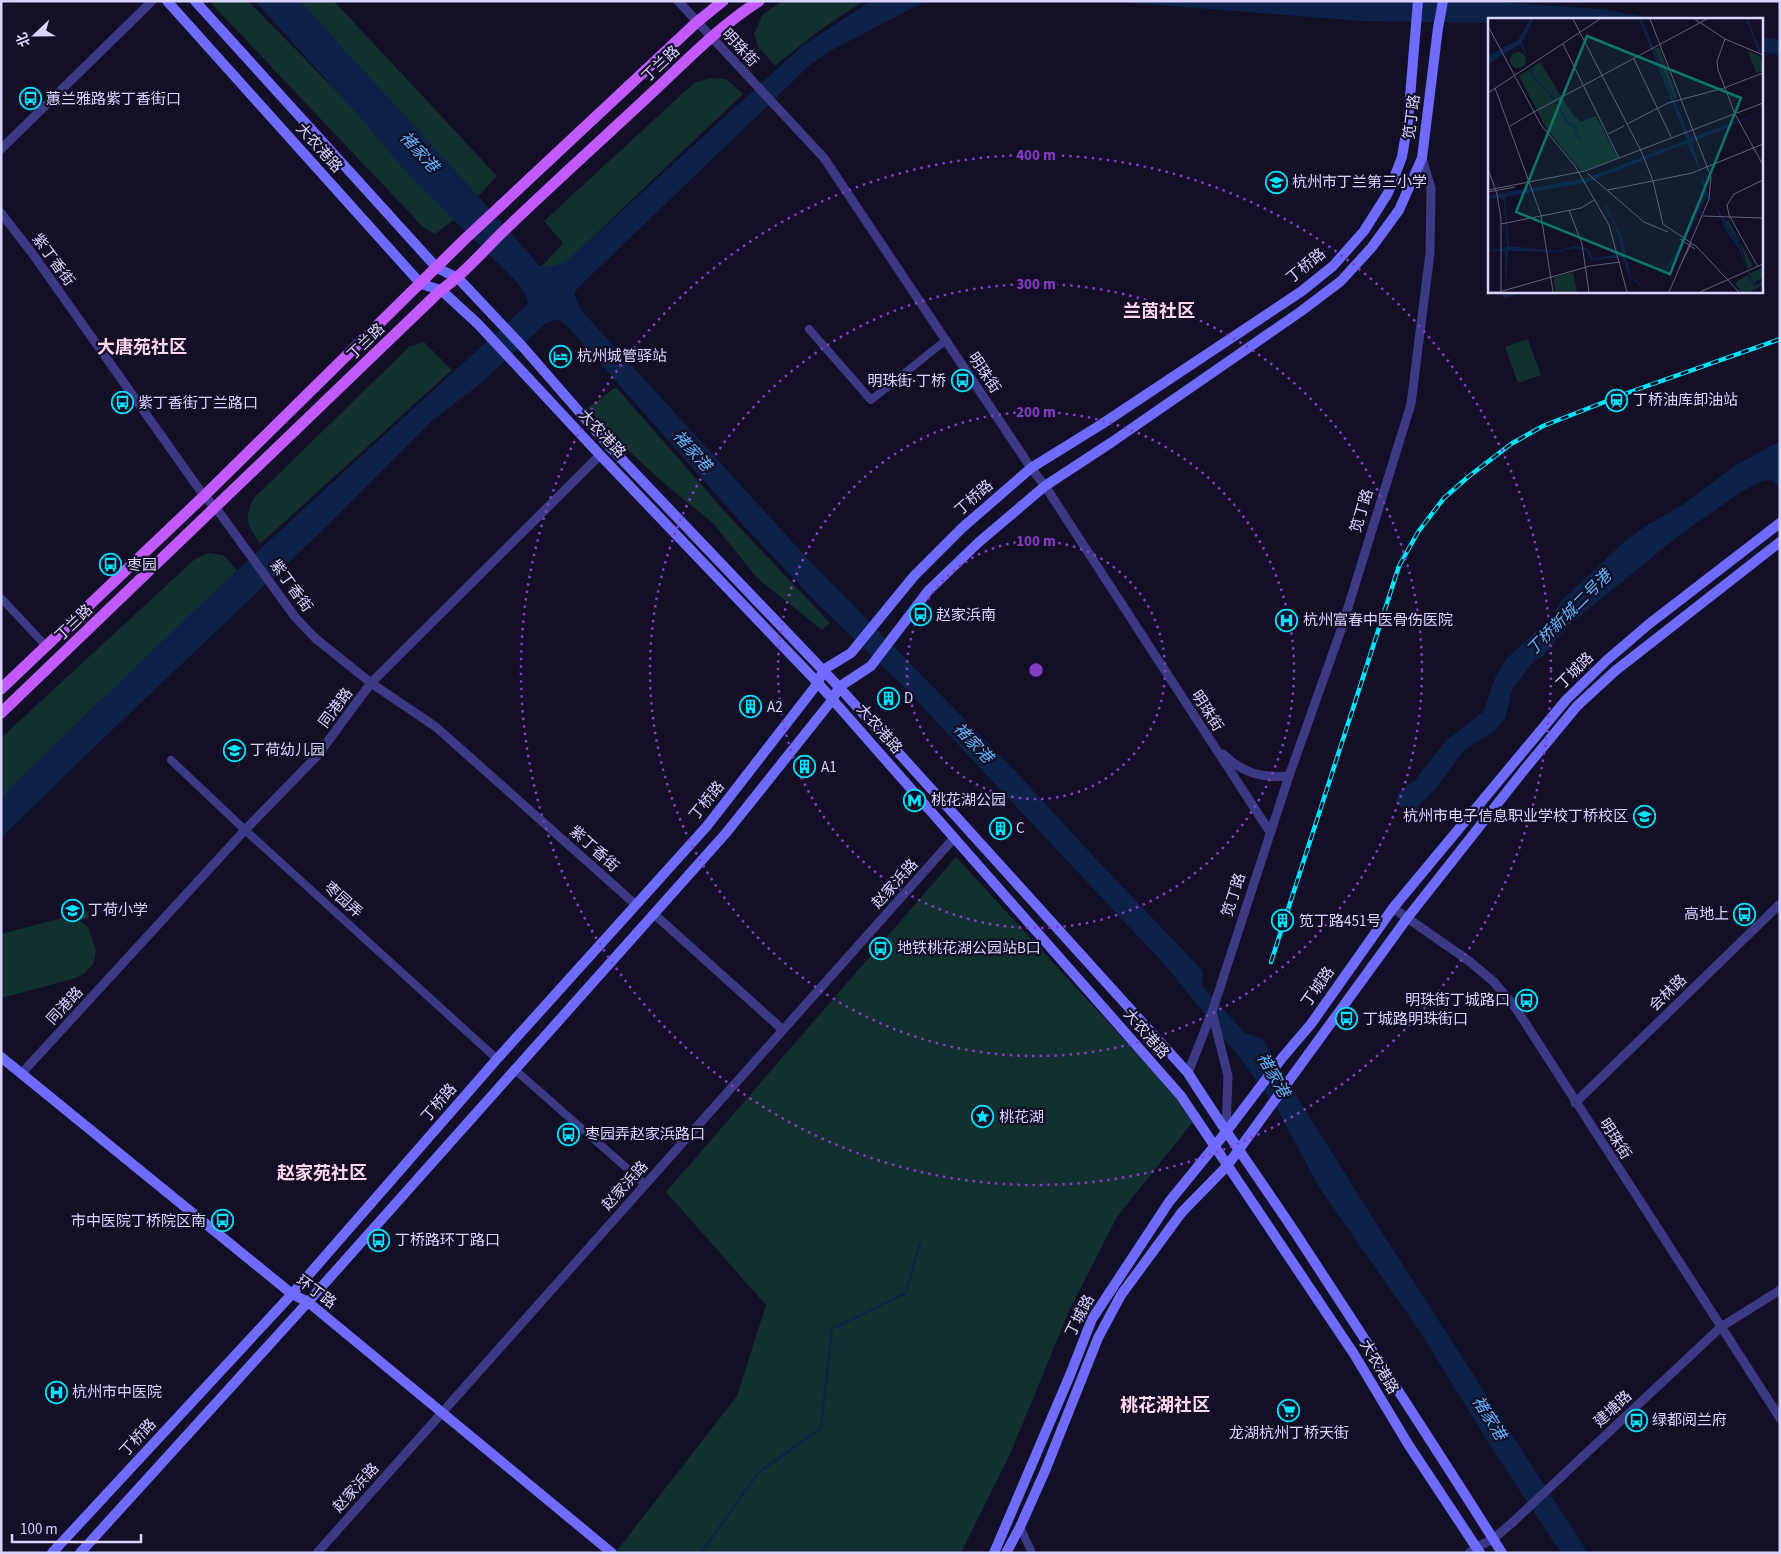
<svg xmlns="http://www.w3.org/2000/svg" width="1781" height="1554" font-family="'Source Sans 3','Noto Sans SC',sans-serif">
<rect width="100%" height="100%" fill="#130f26"/>
<path fill="#12302f" d="M209,1H248L459,216L435,234L424,228Z
M286,1H334L497,176L475,200Z
M783,1H865C833,19 804,42 775,66L758,46L754,34L763,14Z
M710,78L726,79L743,94L557,271L542,266L563,243L544,221L694,83Z
M1528,339L1541,375L1518,383L1505,347Z
M424,342L452,370L260,544C248,526 243,518 254,498L410,346Z
M616,387L725,512L830,623L822,630L757,578L713,523L666,485L619,442L588,408Z
M209,553L223,555L238,571L1,800V738L195,559Z
M956,857L1196,1118L1117,1217L1069,1311L1011,1452L961,1553H615L737,1396L766,1305L666,1192Z
M89,911L88,916L90,918L78,920L88,927L96,950L94,963L84,974L73,979L1,998V934Z"/>
<path fill="#0c2248" d="M255,1H300L470,187L540,266H555L569,259L802,46L871,1H930L922,3L834,49L812,63L580,286L574,293L580,309L808,559L1019,775L1096,859L1203,971L1202,986L1245,1033L1263,1039L1284,1076L1374,1220L1588,1553H1561L1491,1447L1419,1330L1319,1187L1277,1109L1240,1058L1166,966L903,686L816,602L745,527L568,327L558,319L546,323L480,384L434,419L326,527L88,753L1,838V798C171,628 350,466 528,304L526,295L516,281L411,178L361,118Z
M1110,1H1480L1601,9L1656,19H1490V23L1361,21Z
M1762,37L1780,40V55L1762,52Z
M1501,291H1525L1504,299Z
M1780,441V487L1771,480L1762,481L1741,492L1681,534L1570,624L1542,657L1534,661L1512,690L1505,718L1495,730L1463,751L1438,786L1411,814L1396,803L1398,793L1415,780L1446,741L1484,711L1495,678L1507,658L1553,616L1560,602L1625,541L1649,524L1684,504L1736,465Z"/>
<g fill="none" stroke-linecap="round" stroke-linejoin="round">
<path stroke="#0c2248" stroke-width="2.5" d="M701,1553L758,1473L821,1428L832,1329L906,1293L920,1243"/>
<path stroke="#3d3a85" stroke-width="8" d="M809,329L871,400L946,340
M1,598L46,646
M171,760L245,830L497,1059
M514,1069L645,1184
M1020,1527L1032,1553"/>
<path stroke="#3d3a85" stroke-width="9" d="M678,1L824,158L1031,468L1045,486L1270,832
M1,149L152,1
M1,213L32,253L204,496L216,508L295,617L315,638L371,683L436,727L635,904
M1223,754C1243,774 1263,778 1289,776
M1393,908L1469,961L1494,982L1515,1007L1780,1418
M654,914L783,1030
M1212,1012L1228,1076L1226,1132
M1188,1073L1212,1012L1289,776L1341,630L1411,404L1430,253L1431,188L1422,158
M21,1074L245,830L317,756L371,683L600,455
M1575,1103L1780,904
M1562,1476L1721,1327L1780,1290
M317,1553L954,838
M1469,1553L1477,1547L1493,1539L1513,1522"/>
<path stroke="#6f6bff" stroke-width="10" d="M167,1L421,284L441,290L478,324L600,455L818,683L1181,1096L1354,1354L1408,1444L1480,1553
M195,1L437,268L458,278L522,346L610,447L839,687L1188,1073C1224,1130 1263,1184 1300,1240C1368,1344 1436,1448 1502,1553
M1,1057L292,1294L308,1302L612,1553
M52,1553L292,1294L497,1059L707,826L818,683L823,670L851,653L914,576L962,528L1031,468L1102,424L1302,291L1333,266L1364,231L1388,193L1402,157L1408,121L1418,1
M80,1553L308,1302L726,833L833,699L839,687L871,666L928,591L979,542L1045,486L1112,442L1300,312L1341,281L1372,247L1399,210L1422,158L1438,28L1443,1
M994,1553L1070,1375L1092,1319L1169,1202L1226,1132L1282,1058L1311,1024L1393,908L1566,700L1607,660L1649,624L1780,523
M1006,1553L1020,1527L1045,1471L1098,1338L1121,1295L1182,1212L1227,1166L1408,917L1524,770L1577,706L1615,671L1780,542"/>
<path stroke="#c25bff" stroke-width="11" d="M1,689L204,496L465,239L697,22L723,1
M1,713L441,290C466,273 487,246 510,225C558,179 607,135 655,90C688,59 721,25 759,1"/>
<defs>
<path id="rail" d="M1271,962L1399,566L1418,532L1444,498L1468,477L1511,444L1543,426L1630,392L1780,339"/>
</defs>
<use href="#rail" stroke="#00e5ff" stroke-width="4.5"/>
<use href="#rail" stroke="#130f26" stroke-width="2.5" stroke-dasharray="8" stroke-linecap="butt"/>
<path stroke="#3d3a85" stroke-width="9" d="M1513,1522L1562,1476"/>
</g>
<g fill="none" stroke="#843dc5" stroke-width="2.5" stroke-dasharray="2.5 5">
<circle cx="1036" cy="670" r="129"/>
<circle cx="1036" cy="670" r="258"/>
<circle cx="1036" cy="670" r="386"/>
<circle cx="1036" cy="670" r="515"/>
</g>
<defs>
<symbol id="bus-ring" viewBox="-11 -11 22 22"><circle r="9.5" fill="#130f26" stroke="#00e5ff" stroke-width="1.5"/><path d="M-5-6H5V4H4V6H2V4H-2V6H-4V4H-5ZM-3.5-4V0h7V-4ZM-3.5 1.2v1.5H-2V1.2ZM2 1.2v1.5H3.5V1.2Z" fill="#00e5ff"/></symbol>
<symbol id="school-ring" viewBox="-11 -11 22 22"><circle r="9.5" fill="#130f26" stroke="#00e5ff" stroke-width="1.5"/><path d="M0-5L7-2L0 1L-7-2ZM-4 1L0 2.5L4 1V4Q0 6-4 4Z" fill="#00e5ff"/></symbol>
<symbol id="hotel-ring" viewBox="-11 -11 22 22"><circle r="9.5" fill="#130f26" stroke="#00e5ff" stroke-width="1.5"/><path d="M-6-4.5h1.5V1H6V5H4.5V3h-9V5H-6ZM-4 0a1.8 1.8 0 1 1 3.6 0ZM.5 0V-2.5h3Q6-2.5 6 0Z" fill="#00e5ff"/></symbol>
<symbol id="station-ring" viewBox="-11 -11 22 22"><circle r="9.5" fill="#130f26" stroke="#00e5ff" stroke-width="1.5"/><path d="M-3-6H3Q5-6 5-4V2Q5 4 3 4L4.5 6H3L1.5 4h-3L-3 6H-4.5L-3 4Q-5 4-5 2V-4Q-5-6-3-6ZM-3.5-4v3h7v-3ZM-3.5 1v1.5H-2V1ZM2 1v1.5H3.5V1Z" fill="#00e5ff"/></symbol>
<symbol id="hospital-ring" viewBox="-11 -11 22 22"><circle r="9.5" fill="#130f26" stroke="#00e5ff" stroke-width="1.5"/><path d="M-5-5h3v3.5h4V-5h3V5h-3V1.5h-4V5h-3Z" fill="#00e5ff"/></symbol>
<symbol id="building-ring" viewBox="-11 -11 22 22"><circle r="9.5" fill="#130f26" stroke="#00e5ff" stroke-width="1.5"/><path d="M-4-6H4V6H1V3H-1V6H-4ZM-2.5-4.3h1.7v1.8h-1.7ZM.8-4.3h1.7v1.8H.8ZM-2.5-1h1.7V.8h-1.7ZM.8-1h1.7V.8H.8Z" fill="#00e5ff"/></symbol>
<symbol id="metro-ring" viewBox="-11 -11 22 22"><circle r="9.5" fill="#130f26" stroke="#00e5ff" stroke-width="1.5"/><path d="M-5.5 5V-5H-3L0 0L3-5H5.5V5H3V-.5L0 4L-3-.5V5Z" fill="#00e5ff"/></symbol>
<symbol id="sight-ring" viewBox="-11 -11 22 22"><circle r="9.5" fill="#130f26" stroke="#00e5ff" stroke-width="1.5"/><path d="M0-6L1.8-2.2L6-1.7L2.9 1.2L3.7 5.4L0 3.3L-3.7 5.4L-2.9 1.2L-6-1.7L-1.8-2.2Z" fill="#00e5ff"/></symbol>
<symbol id="supermarket-ring" viewBox="-11 -11 22 22"><circle r="9.5" fill="#130f26" stroke="#00e5ff" stroke-width="1.5"/><path d="M-6-5.5h2.5l.6 2H6L4.5 2H-2.5L-4.4-4H-6ZM-1.5 3.2a1.3 1.3 0 1 0 .1 0ZM3 3.2a1.3 1.3 0 1 0 .1 0Z" fill="#00e5ff"/></symbol>
</defs>
<g fill-rule="evenodd">
<use href="#bus-ring" x="18" y="86" width="25" height="25"/>
<use href="#school-ring" x="1264" y="170" width="25" height="25"/>
<use href="#hotel-ring" x="548" y="344" width="25" height="25"/>
<use href="#bus-ring" x="950" y="368" width="25" height="25"/>
<use href="#station-ring" x="1604" y="388" width="25" height="25"/>
<use href="#bus-ring" x="110" y="390" width="25" height="25"/>
<use href="#bus-ring" x="98" y="552" width="25" height="25"/>
<use href="#bus-ring" x="908" y="602" width="25" height="25"/>
<use href="#hospital-ring" x="1274" y="608" width="25" height="25"/>
<use href="#building-ring" x="876" y="686" width="25" height="25"/>
<use href="#building-ring" x="738" y="694" width="25" height="25"/>
<use href="#school-ring" x="222" y="738" width="25" height="25"/>
<use href="#building-ring" x="792" y="754" width="25" height="25"/>
<use href="#metro-ring" x="902" y="788" width="25" height="25"/>
<use href="#school-ring" x="1632" y="804" width="25" height="25"/>
<use href="#building-ring" x="988" y="816" width="25" height="25"/>
<use href="#school-ring" x="60" y="898" width="25" height="25"/>
<use href="#bus-ring" x="1732" y="902" width="25" height="25"/>
<use href="#building-ring" x="1270" y="908" width="25" height="25"/>
<use href="#bus-ring" x="868" y="936" width="25" height="25"/>
<use href="#bus-ring" x="1514" y="988" width="25" height="25"/>
<use href="#bus-ring" x="1334" y="1006" width="25" height="25"/>
<use href="#sight-ring" x="970" y="1104" width="25" height="25"/>
<use href="#bus-ring" x="556" y="1122" width="25" height="25"/>
<use href="#bus-ring" x="210" y="1208" width="25" height="25"/>
<use href="#bus-ring" x="366" y="1228" width="25" height="25"/>
<use href="#hospital-ring" x="44" y="1380" width="25" height="25"/>
<use href="#supermarket-ring" x="1276" y="1398" width="25" height="25"/>
<use href="#bus-ring" x="1624" y="1408" width="25" height="25"/>
</g>
<g text-anchor="middle" dominant-baseline="central" stroke-width="4.5" stroke-linejoin="round" paint-order="stroke">
<g font-size="15" fill="#d9d4ff" stroke="#130f26">
<text transform="translate(740 48) rotate(47)">明珠街</text>
<text transform="translate(661 64) rotate(-43)">丁兰路</text>
<text transform="translate(1412 117) rotate(-83)">笕丁路</text>
<text transform="translate(319 148) rotate(48)">大农港路</text>
<text transform="translate(53 260) rotate(54)">紫丁香街</text>
<text transform="translate(1306 266) rotate(-39)">丁桥路</text>
<text transform="translate(366 342) rotate(-44)">丁兰路</text>
<text transform="translate(984 373) rotate(56)">明珠街</text>
<text transform="translate(602 434) rotate(47)">大农港路</text>
<text transform="translate(974 498) rotate(-41)">丁桥路</text>
<text transform="translate(1362 511) rotate(-73)">笕丁路</text>
<text transform="translate(291 586) rotate(54)">紫丁香街</text>
<text transform="translate(74 623) rotate(-44)">丁兰路</text>
<text transform="translate(1575 671) rotate(-45)">丁城路</text>
<text transform="translate(336 708) rotate(-53)">同港路</text>
<text transform="translate(1207 711) rotate(57)">明珠街</text>
<text transform="translate(879 729) rotate(49)">大农港路</text>
<text transform="translate(707 801) rotate(-51)">丁桥路</text>
<text transform="translate(594 849) rotate(42)">紫丁香街</text>
<text transform="translate(895 884) rotate(-48)">赵家浜路</text>
<text transform="translate(1234 895) rotate(-72)">笕丁路</text>
<text transform="translate(343 900) rotate(42)">枣园弄</text>
<text transform="translate(1318 987) rotate(-55)">丁城路</text>
<text transform="translate(1668 993) rotate(-44)">会林路</text>
<text transform="translate(65 1006) rotate(-47)">同港路</text>
<text transform="translate(1146 1034) rotate(49)">大农港路</text>
<text transform="translate(439 1103) rotate(-49)">丁桥路</text>
<text transform="translate(1615 1139) rotate(57)">明珠街</text>
<text transform="translate(625 1186) rotate(-48)">赵家浜路</text>
<text transform="translate(316 1292) rotate(36)">环丁路</text>
<text transform="translate(1080 1316) rotate(-63)">丁城路</text>
<text transform="translate(1379 1367) rotate(59)">大农港路</text>
<text transform="translate(1613 1409) rotate(-43)">建塘路</text>
<text transform="translate(138 1438) rotate(-47)">丁桥路</text>
<text transform="translate(356 1488) rotate(-48)">赵家浜路</text>
</g>
<g font-size="15" fill="#d9d4ff" stroke="#130f26" text-anchor="start">
<text x="46" y="99">蕙兰雅路紫丁香街口</text>
<text x="1292" y="182">杭州市丁兰第三小学</text>
<text x="577" y="356">杭州城管驿站</text>
<text x="946" y="381" text-anchor="end">明珠街·丁桥</text>
<text x="1633" y="400">丁桥油库卸油站</text>
<text x="138" y="403">紫丁香街丁兰路口</text>
<text x="127" y="565">枣园</text>
<text x="936" y="615">赵家浜南</text>
<text x="1303" y="620">杭州富春中医骨伤医院</text>
<text x="904" y="698">D</text>
<text x="767" y="707">A2</text>
<text x="250" y="750">丁荷幼儿园</text>
<text x="821" y="767">A1</text>
<text x="931" y="800">桃花湖公园</text>
<text x="1628" y="816" text-anchor="end">杭州市电子信息职业学校丁桥校区</text>
<text x="1016" y="828">C</text>
<text x="88" y="910">丁荷小学</text>
<text x="1729" y="914" text-anchor="end">高地上</text>
<text x="1299" y="921">笕丁路451号</text>
<text x="897" y="948">地铁桃花湖公园站B口</text>
<text x="1510" y="1000" text-anchor="end">明珠街丁城路口</text>
<text x="1363" y="1019">丁城路明珠街口</text>
<text x="999" y="1117">桃花湖</text>
<text x="585" y="1134">枣园弄赵家浜路口</text>
<text x="206" y="1221" text-anchor="end">市中医院丁桥院区南</text>
<text x="395" y="1240">丁桥路环丁路口</text>
<text x="72" y="1392">杭州市中医院</text>
<text x="1652" y="1420">绿都阅兰府</text>
<text x="1289" y="1433" text-anchor="middle">龙湖杭州丁桥天街</text>
</g>
<g font-size="16" font-style="italic" fill="#62b6ff" stroke="#130f26">
<text transform="translate(419 152) rotate(48)">褚家港</text>
<text transform="translate(692 451) rotate(48)">褚家港</text>
<text transform="translate(1569 613) rotate(-45)">丁桥新城二号港</text>
<text transform="translate(973 743) rotate(46)">褚家港</text>
<text transform="translate(1273 1075) rotate(60)">褚家港</text>
<text transform="translate(1489 1418) rotate(58)">褚家港</text>
</g>
<g font-size="18" font-weight="bold" fill="#ffd6f0" stroke="#130f26">
<text x="1159" y="311">兰茵社区</text>
<text x="142" y="347">大唐苑社区</text>
<text x="322" y="1173">赵家苑社区</text>
<text x="1165" y="1405">桃花湖社区</text>
</g>
</g>
<g transform="translate(1488 18)">
<rect width="275" height="275" fill="#130f26"/>
<path d="M166,30H172L189,80L187,81ZM260,33L272,38L275,53L268,55ZM22 42a8 8 0 1 1 16 0a8 8 0 1 1-16 0ZM52,44L85,97L93,104L108,98L130,140L94,154L59,111L31,58ZM235,202L241,203L265,248L260,251L253,226ZM275,249V260L266,264L261,256ZM85,254L89,274H67L66,259ZM259,257L266,268L275,264V267L261,274H253L247,265Z" fill="#12302f"/>
<path d="M42,1H46L34,24L41,42L32,26L0,46V38L30,22ZM151,1H154L202,120L275,94L204,124L219,174L252,227L261,256L268,265L266,267L262,263L252,232L238,213L226,185L219,178L188,238L164,274L187,236L215,175L214,158L199,125L100,164L17,179L21,228L68,233L87,228L101,231L105,241L135,235L128,210L116,187H118L134,219L143,260L150,263L157,274L149,264L142,261L134,239L103,242L99,233L88,230L67,234L20,233L18,274L17,234L0,233L19,229L16,183L13,180L0,181V178L99,160L199,122Z" fill="#0c2248"/>
<path fill="none" stroke="#0c2248" stroke-width="2.5" d="M259,1L272,35M42,49L45,58L66,81M68,84L79,104L88,109L89,118L93,121"/>
<path fill="none" stroke="#625e7d" stroke-width="1" d="M85,1L154,135L165,163L175,206L209,229L251,274M162,1L223,159L221,181L181,274M207,1L237,21L275,37M0,8L53,107L87,148L121,207L139,274M237,21L229,43L230,52L247,96L275,147M75,26L131,140M146,41L183,119M7,70L53,197L65,274M0,75L112,1M46,94L219,1M139,106L180,85L236,70L275,55M22,108L46,94M120,116L136,108M0,151L9,176L13,201V274M99,155L156,204L180,214M0,172L97,153L275,85M120,172L204,155L275,126M0,174L27,169M81,192L94,226L101,274M215,198L275,200M13,206L93,190L106,182M192,221L207,231M194,244L203,226M270,249L241,197L239,187L246,176L275,162M0,274H11L102,248L132,244M212,274L275,246"/>
<path fill="#0f766e" fill-opacity="0.15" stroke="#0f766e" stroke-width="2.5" d="M99,18L253,80L182,256L28,194Z"/>
<rect width="275" height="275" fill="none" stroke="#d9d4ff" stroke-width="2.5"/>
</g>
<circle cx="1036" cy="670" r="8" fill="#843dc5" stroke="#130f26" stroke-width="2.5"/>
<g font-size="15" text-anchor="middle" font-weight="bold" fill="#843dc5" stroke="#130f26" stroke-width="4.5" stroke-linejoin="round" paint-order="stroke">
<text x="1036" y="160">400 m</text>
<text x="1036" y="289">300 m</text>
<text x="1036" y="417">200 m</text>
<text x="1036" y="546">100 m</text>
</g>
<rect width="1781" height="1554" fill="none" stroke="#d9d4ff" stroke-width="5"/>
<g transform="translate(35 35) rotate(248)" stroke="#130f26" stroke-width="4" paint-order="stroke">
<path d="M0-4L9 19L0 12L-9 19Z" fill="#d9d4ff"/>
<text y="-8" font-size="14" font-weight="bold" text-anchor="middle" fill="#d9d4ff">北</text>
</g>
<path d="M12 1534v8h129v-8" fill="none" stroke="#d9d4ff" stroke-width="2.5"/>
<text x="20" y="1534" font-size="15" fill="#d9d4ff" stroke="#130f26" stroke-width="4" paint-order="stroke">100 m</text>
</svg>
